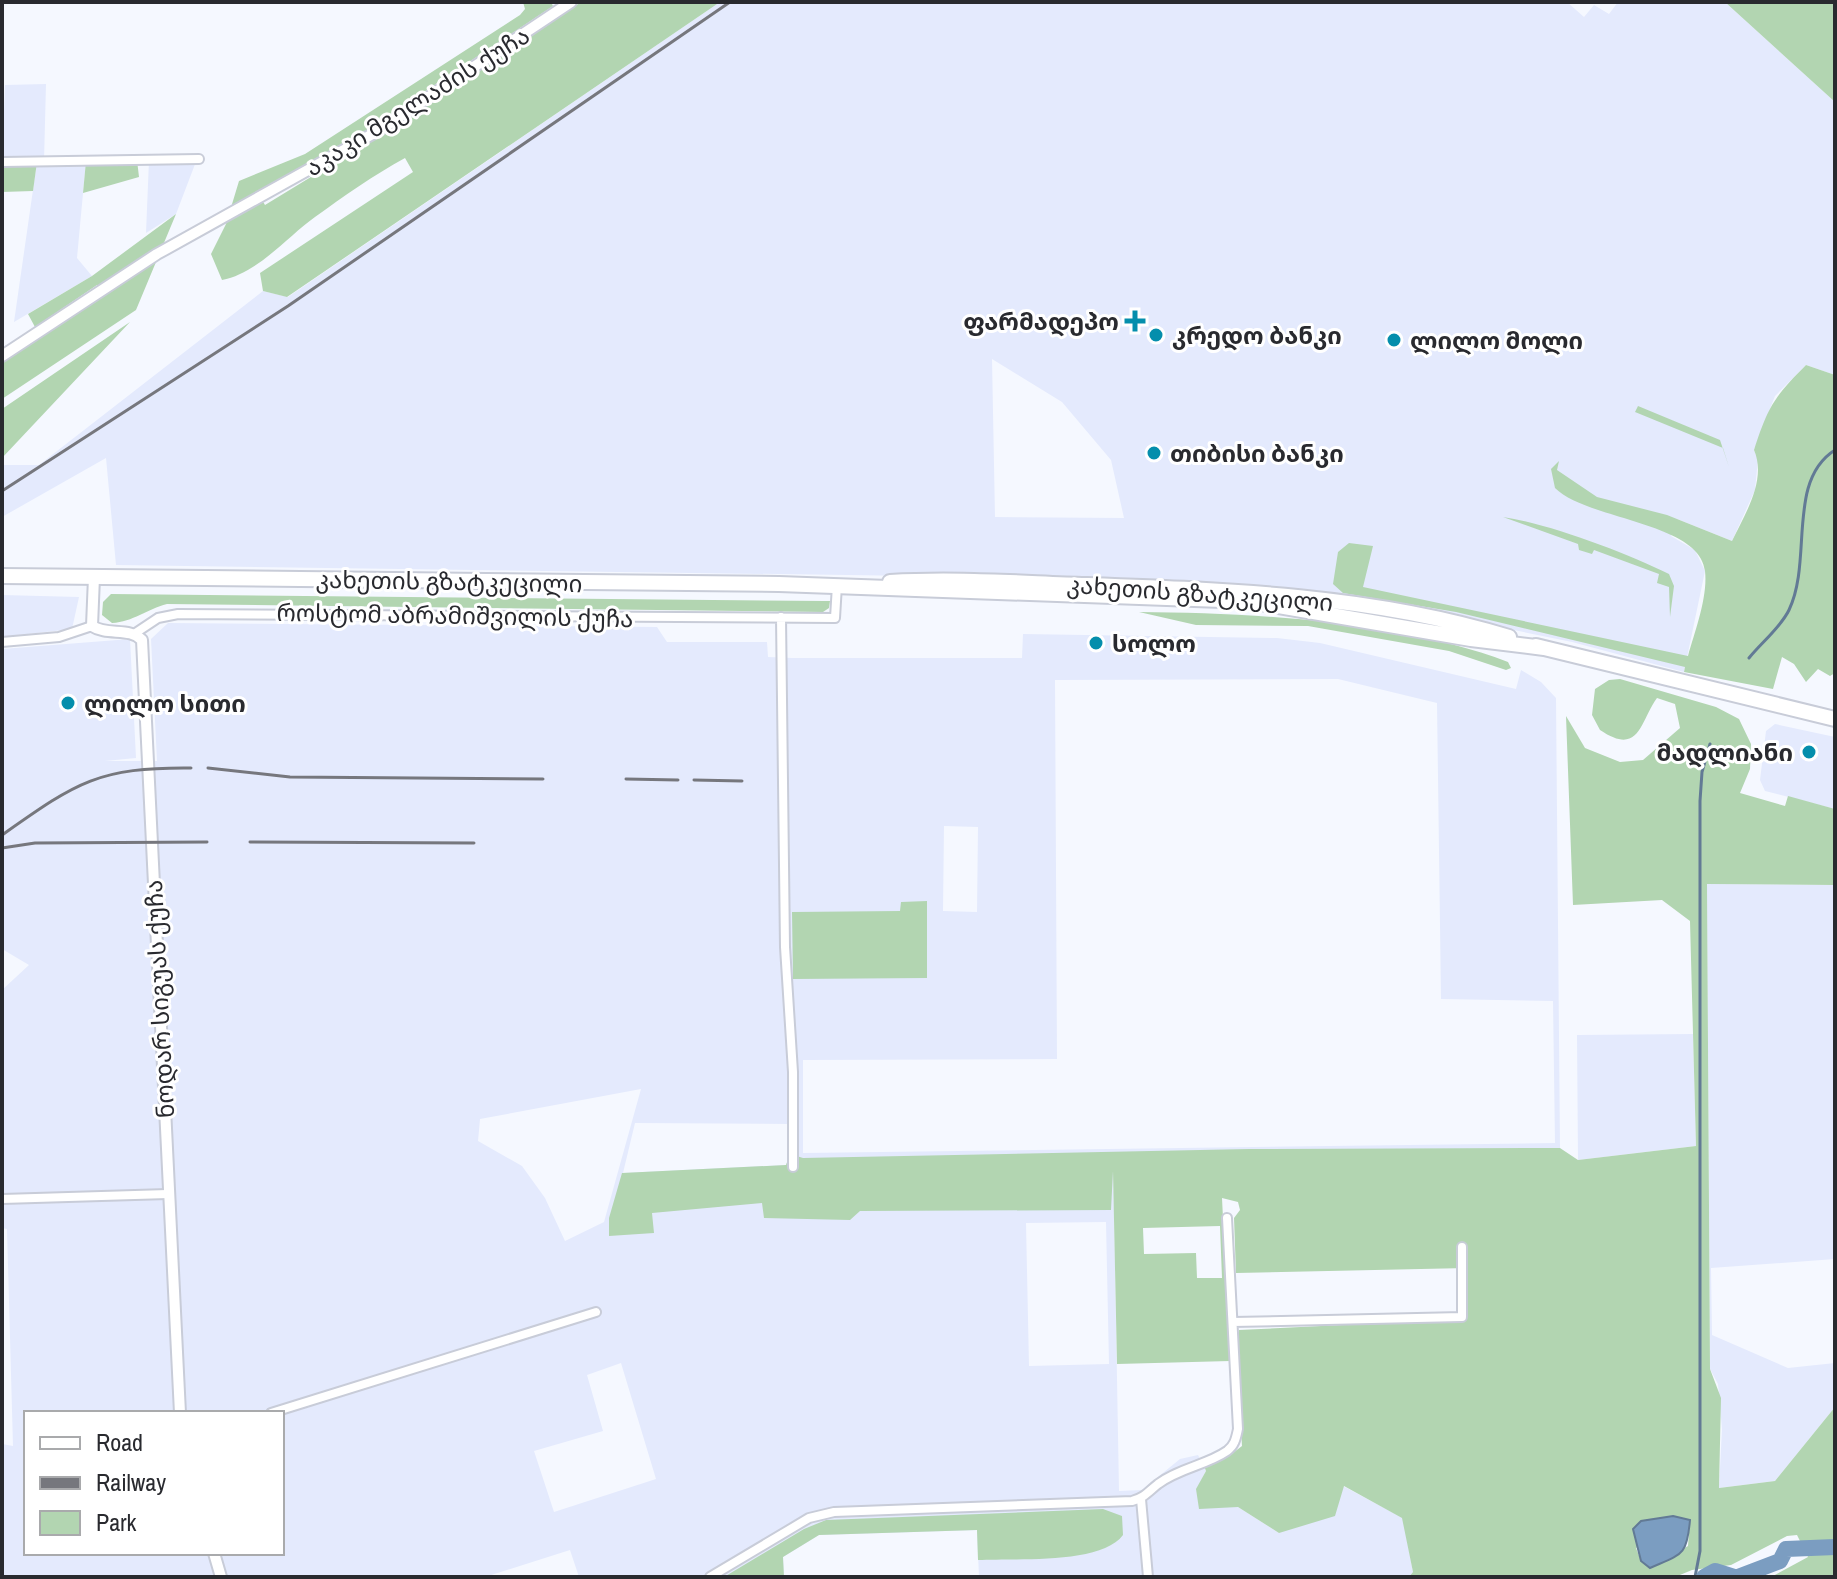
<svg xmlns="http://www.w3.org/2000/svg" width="1837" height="1579" font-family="'Archivo Narrow','Noto Sans Georgian',sans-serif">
<rect width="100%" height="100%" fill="#f5f8ff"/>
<path fill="#e4eafd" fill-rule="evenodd" d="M720,2H1567L1584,17L1594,5L1609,14L1618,2H1725L1835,102V375L1806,365L1775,396L1754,450L1758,459L1755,490L1732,541L1677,519L1671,536L1695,550L1705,571L1684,672L1572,642L1416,610L1284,589L1136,579L116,565L106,458L2,517V465H39L263,291L288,297ZM992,359L1062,402L1111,460L1124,518L995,517Z
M46,84L44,161H86L77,258L92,276L14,322L37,162H2L5,85Z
M197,159L176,214L146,233L149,160Z
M2,595L79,597L72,629L2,637Z
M168,623L657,627L667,642H767L768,657L792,658H1022L1023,634L1277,638L1320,643L1516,689L1521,670L1541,682L1556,698L1560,1148L1113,1153L1119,1491L1142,1490L1180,1459L1198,1455L1206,1471L1197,1489L1238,1507L1279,1533L1343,1486L1403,1518L1413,1572L1409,1577H979L977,1530L819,1535L783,1557L784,1577H579L570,1550L485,1577H2V1444L13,1446L7,1229L2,1228V990L29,965L2,949V649L130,639L136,758L105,761H157L151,639ZM1338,679L1437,703L1441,999L1553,1001L1555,1143L803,1153V1060L1057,1059L1055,680ZM944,826L978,827L977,912L943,911ZM641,1089L604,1222L565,1241L545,1198L522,1166L478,1141L480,1119ZM635,1123L789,1124L790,1154L786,1165L623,1173ZM1106,1222L1109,1364L1029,1366L1026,1223ZM621,1363L656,1479L554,1512L534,1451L603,1431L587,1375ZM26,1413H282V1553H26Z
M1775,724L1835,737V809L1765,791L1760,780L1766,731Z
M1707,884L1835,885V1259L1711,1268L1712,1335L1788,1368L1835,1363V1407L1775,1481L1719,1488L1722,1429L1718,1384L1710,1369Z
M1693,1034L1696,1146L1578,1160L1577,1035Z"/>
<path fill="#b2d5b1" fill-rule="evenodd" d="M523,2H551L553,6L361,134L257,192L265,205L424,108L581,2H720L287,297L263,291L260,273L413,172L405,158C374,175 344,196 315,217C287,237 258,273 222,280L211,254L226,224L239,181L305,154L520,15L525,9Z
M1725,2H1835V102Z
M137,160L139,177L83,193L86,161Z
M2,162H37L33,191L2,192Z
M176,214L136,310L2,399V362L101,295L102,290L97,285L35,327L28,314L92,276Z
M130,322L2,458V409Z
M1806,365L1835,375V673L1830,676L1818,669L1806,682L1794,664L1782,657L1773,689L1684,672L1685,667L1456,612L1343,593L1333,584L1338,552L1349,543L1373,546L1363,587L1688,656C1695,631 1708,597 1705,571C1700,522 1587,520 1555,488L1551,469L1559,461L1557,470L1597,497L1667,515L1732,541C1745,514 1767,480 1754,450C1768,407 1773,398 1806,365Z
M1638,406L1720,440L1729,467L1723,448L1635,412Z
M1503,517C1550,524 1626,553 1669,574L1674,586L1670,617L1669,587L1657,583L1659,574L1594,550L1592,554L1579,550L1578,544Z
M111,594L824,601H830L829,608L823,612L167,604C147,609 133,622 112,623L102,615L103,602Z
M1139,612C1255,613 1400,621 1508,662L1511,668L1506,670L1449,651L1308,626L1196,625Z
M1620,679L1716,707L1739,719L1751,744L1750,769L1740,793L1785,806L1788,796L1835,809V885L1707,884L1710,1369L1721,1398L1719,1488L1775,1481L1835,1407V1577H1771L1808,1557L1797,1535L1787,1536L1731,1565L1692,1570L1675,1577H1409L1413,1572L1402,1518L1344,1486L1335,1516L1279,1533L1238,1507L1199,1509L1196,1489L1206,1471L1204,1466L1229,1456L1242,1446L1236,1346L1239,1330L1464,1319L1467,1268L1236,1273L1234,1218L1240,1210L1238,1202L1222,1198L1230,1361L1117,1364L1113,1171L1111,1210L860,1211L850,1220L764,1218L762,1203L652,1213L654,1233L609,1236V1218L622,1173L786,1165L790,1154L803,1158L1249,1149L1560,1148L1578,1160L1696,1146L1690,921L1662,900L1573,905L1566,716L1585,748L1620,762L1643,760L1680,728L1675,704L1657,698C1640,721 1640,757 1600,730L1592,715L1595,689L1609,680ZM1220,1226L1222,1278H1197L1196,1253L1144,1254L1143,1228ZM1690,1520L1688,1546L1650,1568L1641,1561L1636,1548Z
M927,901V978L793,979L792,912L900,911L901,902Z
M1103,1509L1122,1516L1123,1535C1101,1565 1014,1558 978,1560L977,1530L819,1535L783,1557L784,1577H724L804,1529L826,1520Z"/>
<path fill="#7b9dc1" stroke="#627a95" stroke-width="2" d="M1673,1516L1690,1520C1687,1556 1682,1554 1650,1568L1641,1561L1633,1529L1641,1521Z"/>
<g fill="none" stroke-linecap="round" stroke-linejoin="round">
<path stroke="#627a95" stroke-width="3" d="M1749,658C1761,643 1781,627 1789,610C1813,560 1786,481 1835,450
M1695,1577L1700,1551V801L1702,772L1710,744"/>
<path stroke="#7b9dc1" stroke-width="16" d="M1704,1577L1715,1571L1734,1577
M1738,1577L1780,1561L1786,1549L1835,1547"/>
<defs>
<path id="minor" d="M2,162L199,159
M781,617L785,947L793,1072V1167
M134,634L158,618L178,614L835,618L837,585
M2,642L59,637L92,626
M2,1199L168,1194
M1233,1322L1462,1317V1247
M271,1413L596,1312
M1141,1499L1148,1577
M710,1577L809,1518L834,1512L1132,1501C1144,1498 1148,1492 1158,1484C1179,1468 1207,1465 1227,1451C1235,1445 1236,1438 1238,1429L1227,1218"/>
<path id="tertiary" d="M2,356L157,254L378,131L571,2
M94,577L92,626C107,636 130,627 142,640L180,1413
M214,1553L221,1577"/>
<path id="trunk" d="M2,576L779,584L1249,601L1471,639L1544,648
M890,582C955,578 1021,583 1086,585C1228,590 1372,595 1509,637
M1536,646L1835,719"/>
</defs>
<use href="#minor" stroke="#c8ccd8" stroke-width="12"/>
<use href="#tertiary" stroke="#c8ccd8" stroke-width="14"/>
<use href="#trunk" stroke="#c8ccd8" stroke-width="18"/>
<use href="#minor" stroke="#fff" stroke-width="8"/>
<use href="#tertiary" stroke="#fff" stroke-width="10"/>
<use href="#trunk" stroke="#fff" stroke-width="14"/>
<path stroke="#76777d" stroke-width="3" d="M2,491L288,306L730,2
M208,768L290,777L543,779
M626,779L678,780
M694,780L742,781
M2,835C76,783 97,767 191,768
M250,842L474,843
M2,848L35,843L207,842"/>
</g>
<g fill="#048eac" stroke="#fff" stroke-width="3">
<path d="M1131 309h8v8h8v8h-8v8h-8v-8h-8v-8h8z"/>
<circle cx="1156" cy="335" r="8"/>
<circle cx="1394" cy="340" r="8"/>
<circle cx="1154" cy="453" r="8"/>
<circle cx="1096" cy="643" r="8"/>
<circle cx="68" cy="703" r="8"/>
<circle cx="1809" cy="752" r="8"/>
</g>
<g text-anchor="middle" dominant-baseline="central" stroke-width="6" stroke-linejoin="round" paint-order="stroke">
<g font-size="24" fill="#292a2f" stroke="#fff">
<text transform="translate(417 101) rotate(-32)">აკაკი მგელაძის ქუჩა</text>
<text transform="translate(449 581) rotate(1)">კახეთის გზატკეცილი</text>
<text transform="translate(1200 593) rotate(4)">კახეთის გზატკეცილი</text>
<text transform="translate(455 615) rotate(1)">როსტომ აბრამიშვილის ქუჩა</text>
<text transform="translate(159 999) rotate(-93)">ნოდარ სიგუას ქუჩა</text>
</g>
<g font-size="24" font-weight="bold" fill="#292a2f" stroke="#fff" text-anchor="start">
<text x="1119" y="321" text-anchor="end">ფარმადეპო</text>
<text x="1172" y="335">კრედო ბანკი</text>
<text x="1410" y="340">ლილო მოლი</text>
<text x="1170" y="453">თიბისი ბანკი</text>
<text x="1112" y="643">სოლო</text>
<text x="84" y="703">ლილო სითი</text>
<text x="1793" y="752" text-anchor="end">მადლიანი</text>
</g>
</g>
<rect width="1837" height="1579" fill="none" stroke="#292a2f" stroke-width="8"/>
<rect x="24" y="1411" width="260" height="144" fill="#ffffff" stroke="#a9aaac" stroke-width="2"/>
<rect x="40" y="1437" width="40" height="12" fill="#ffffff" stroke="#a9aaac" stroke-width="2"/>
<text x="96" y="1451" font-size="24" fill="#292a2f">Road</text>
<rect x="40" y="1477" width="40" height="12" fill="#76777d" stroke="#a9aaac" stroke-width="2"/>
<text x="96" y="1491" font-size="24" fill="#292a2f">Railway</text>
<rect x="40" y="1511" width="40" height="24" fill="#b2d5b1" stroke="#a9aaac" stroke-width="2"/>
<text x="96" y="1531" font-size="24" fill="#292a2f">Park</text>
</svg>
